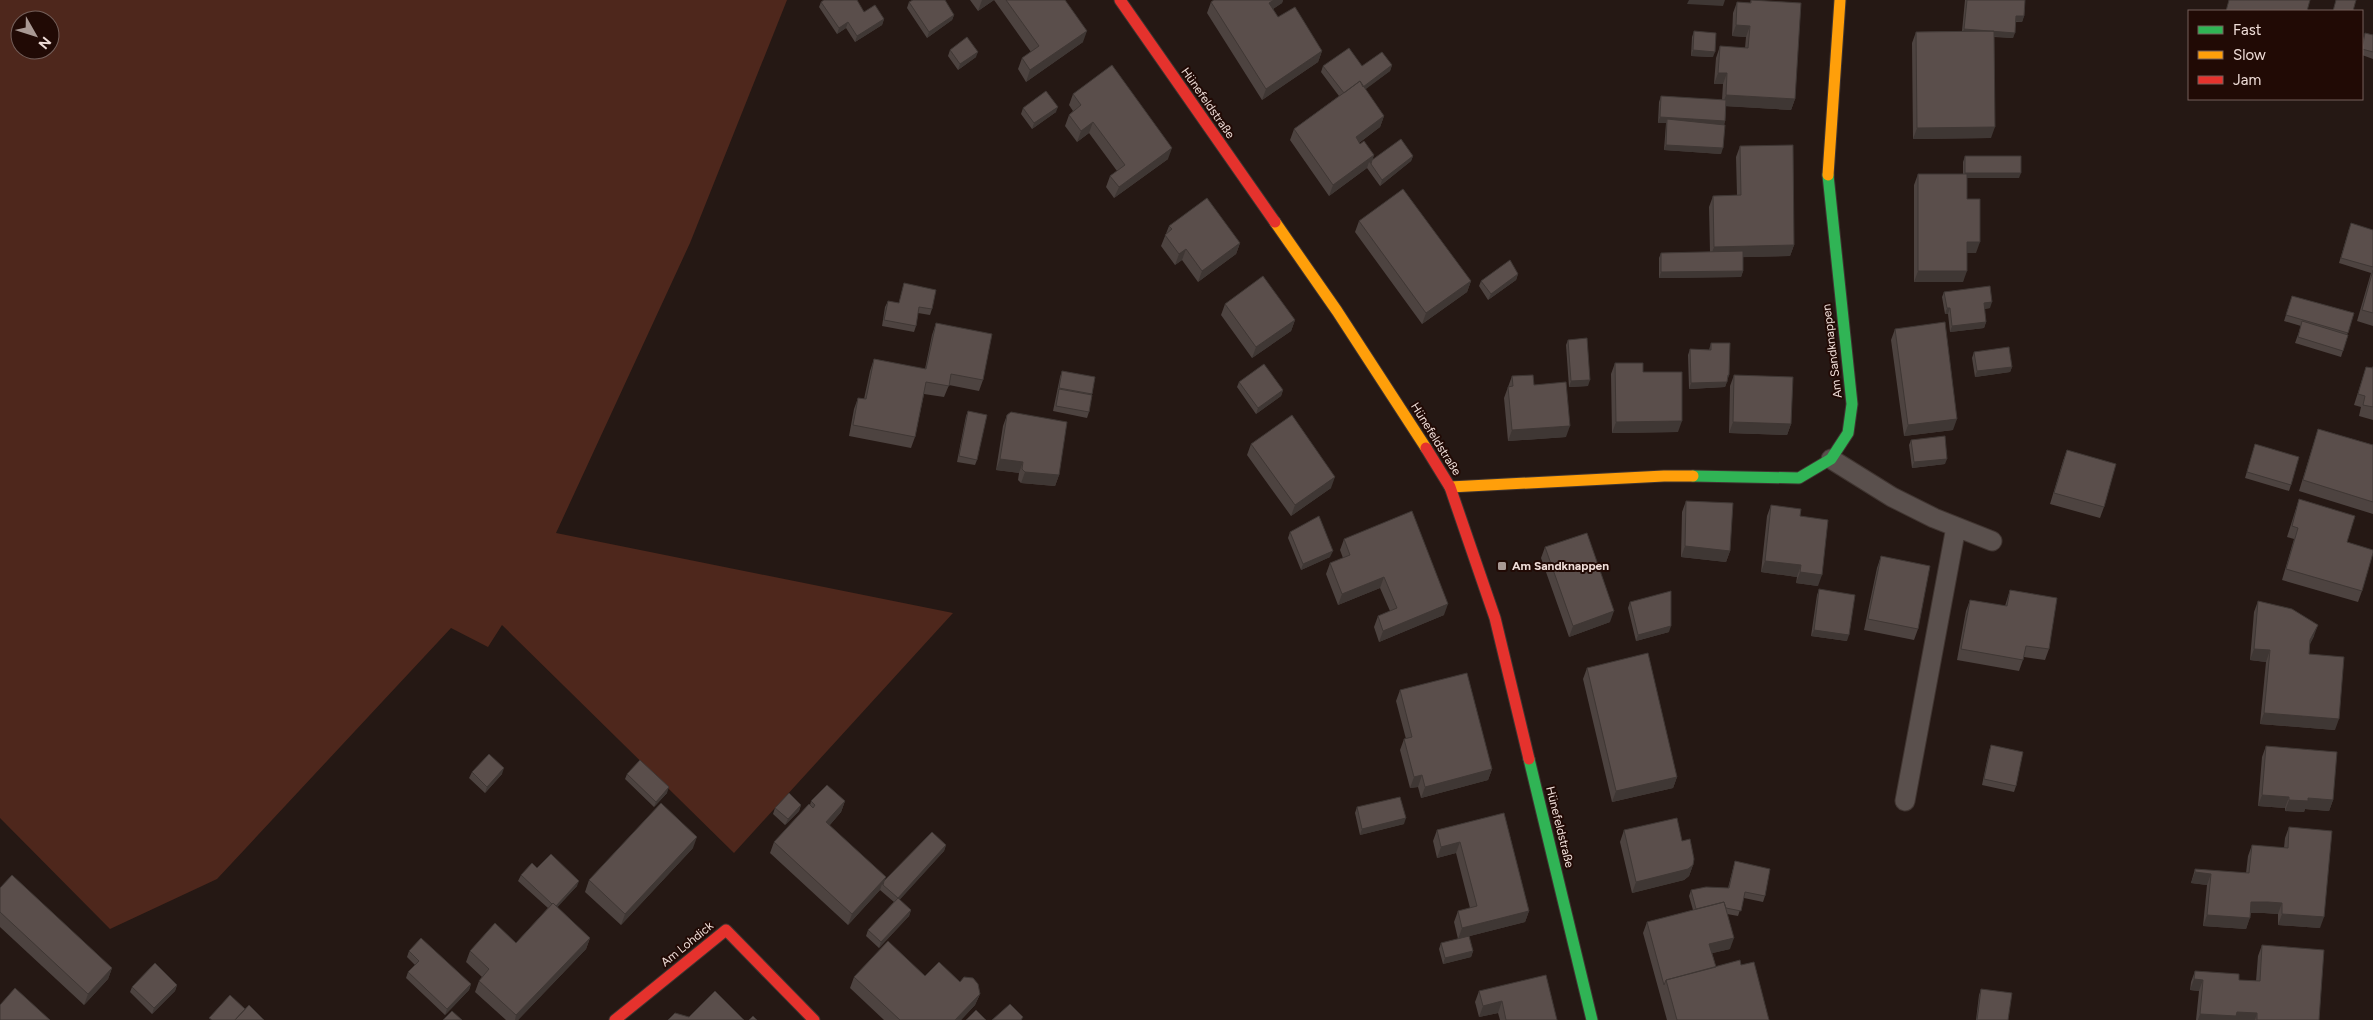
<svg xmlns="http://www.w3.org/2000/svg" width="2373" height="1020" font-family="Figtree,sans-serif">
<rect width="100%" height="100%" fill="#251814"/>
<path fill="#4e271c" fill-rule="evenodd" d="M0,0H787L690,243L556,533L953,613L734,853L502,625L488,647L451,628L217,879L110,929L0,818ZM20,20H50V50H20Z"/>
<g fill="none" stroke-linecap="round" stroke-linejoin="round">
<defs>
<path id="lane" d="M1831,459L1892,497L1934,518L1992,541
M1905,801L1956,527"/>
<path id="fast" d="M1693,476L1799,478L1831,459L1848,433L1852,404L1828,175
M1529,759L1592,1020"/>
<path id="slow" d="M1828,175L1840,0
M1275,222L1337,311L1426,448
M1450,487L1664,476H1693"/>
<path id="jam" d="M1120,0L1275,222
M1426,448L1450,487L1495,618L1529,759
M615,1020L726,930L814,1020"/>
</defs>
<use href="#lane" stroke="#403531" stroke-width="21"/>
<use href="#fast" stroke="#403531" stroke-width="13"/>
<use href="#slow" stroke="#403531" stroke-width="13"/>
<use href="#jam" stroke="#403531" stroke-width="13"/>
<use href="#lane" stroke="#5a504d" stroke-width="19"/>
<use href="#fast" stroke="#30b455" stroke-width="11"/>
<use href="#slow" stroke="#ff9f0a" stroke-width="11"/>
<use href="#jam" stroke="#e5322d" stroke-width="11"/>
</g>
<path fill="#4d4340" d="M970,0H994L978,11Z
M994,0H1065L1083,42L1026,82L1018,69L1022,58L1031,52Z
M1214,0H1283L1282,3L1273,9L1278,17L1322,51L1318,62L1262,100L1207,13L1211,2Z
M1751,0L1795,99L1791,110L1726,106L1725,121L1724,125L1721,154L1664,150L1666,123H1658L1659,102L1661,96L1722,100L1723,84H1714L1716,58L1720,46L1745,48L1746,37L1732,36L1733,13L1737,2L1750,3Z
M1965,0H2025L2024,16L2022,22H2016L2013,38L1994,37L1991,138L1913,139L1912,43L1916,32L1962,31Z
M821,2L864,12L884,19L882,25L855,42L846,28L837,34L819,7Z
M909,2L954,15L952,20L927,38L907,8Z
M1694,31L1713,57L1691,56L1692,37Z
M2365,33L2373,35V59L2362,55V44Z
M950,50L976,57L958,70L948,56Z
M1392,65L1390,71L1365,89L1384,116L1380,127L1359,143L1374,155L1372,160L1413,156L1411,161L1380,186L1367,168L1329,196L1290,140L1294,129L1339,96L1321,72L1323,66H1362Z
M1073,94L1168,159L1114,198L1106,187L1110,176L1117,171L1089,133L1077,142L1065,126L1069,115L1073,111L1069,105Z
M1023,108L1056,112L1032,129L1021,114Z
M1740,146L1794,245L1790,256L1743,257V271L1741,277L1659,278V258L1661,253L1710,252L1709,207L1713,196L1737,195L1736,157Z
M1965,156L2019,178H1967V199L1976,253H1967L1963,282H1914V185L1918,174H1963V162Z
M1359,221L1471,281L1467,292L1422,324L1355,232Z
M1169,226L1240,243L1236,254L1198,282L1182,260L1175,265L1161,246Z
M2349,229L2373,230V326L2357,321L2371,273L2339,263Z
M1518,274L1516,280L1488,300L1479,286L1481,281Z
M904,283L932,309L930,315L918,313L916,326L914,332L882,326L885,307L888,301L899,303Z
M1944,292L1990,308L1984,309L1986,322L1984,328L1950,332L1948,314H1945L1942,297Z
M2292,296L2354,313L2347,335H2348L2341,357L2295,343L2301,326L2284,321Z
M1225,304L1295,320L1291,331L1252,358L1221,315Z
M936,323L983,380L979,391L949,385L944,397L924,394L915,437L911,448L849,436L854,409L858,398L864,399L870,371L874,359L925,369L932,335Z
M1895,329L1953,430L1904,436L1891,340Z
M1568,340L1588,386L1569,387L1566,345Z
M1711,343L1729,375L1725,387L1689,389L1688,355L1690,349L1709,350Z
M1974,352L2012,367L2010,372L1975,377L1972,358Z
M1615,363L1678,432L1612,433L1611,374Z
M2373,366V420L2359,416L2361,407L2354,405L2366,367L2372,368Z
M1062,371L1095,377L1089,412L1087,418L1053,411L1060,377Z
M1734,375L1791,424L1787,435L1729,433L1730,386Z
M1512,376L1534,385L1566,437L1508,441L1504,398Z
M1239,382L1283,390L1281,396L1256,414L1237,387Z
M968,411L977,460L975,465L957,462L966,416Z
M1007,415L1059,475L1055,486L1021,483L1018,480L1019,473L996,470L1003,426Z
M2318,429L2373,445V514L2299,491Z
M1911,440L1945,464L1912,468L1909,445Z
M1251,444L1331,488L1291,516L1247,455Z
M2255,444L2291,485L2289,491L2245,478Z
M2067,450L2104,507L2100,518L2050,504L2063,461Z
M2299,499L2362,591L2358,602L2282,580L2294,539L2287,537Z
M1686,501L1730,551L1726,562L1681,557L1682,512Z
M1771,505L1800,516L1818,586L1796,583L1797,577L1761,572L1767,516Z
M1290,532L1330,557L1301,570L1288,538Z
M1344,539L1444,615L1379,642L1374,627L1378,616L1390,611L1380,588L1338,605L1326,574L1330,563L1343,558L1340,550Z
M1545,547L1610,622L1569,637L1541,558Z
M1881,556L1918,629L1914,640L1864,630L1877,568Z
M1819,589L1847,641L1811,636L1817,595Z
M2010,590L2049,649L2045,660L2024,657L2019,671L1957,660L1966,611L1970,600L2005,606Z
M2258,601L2314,636L2310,644L2309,654L2335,730L2260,724L2266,662L2250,660L2254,612Z
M1630,602L1669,632L1636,641L1628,608Z
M1587,668L1677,777L1673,788L1612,802L1583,679Z
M1400,690L1492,769L1488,780L1421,798L1418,787L1410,788L1400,750L1404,739H1406L1396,701Z
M1991,745L2016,786L2014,792L1982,785L1989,751Z
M2266,746L2333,800L2329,811L2305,809L2304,812L2285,811V808L2258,806L2262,757Z
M472,772L502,774L485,793L469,778Z
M627,774L667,793L654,807L625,779Z
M811,801H845L841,812L829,826L884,881L946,845L944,851L899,900L911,910L909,916L879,948L866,936L868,930L894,902L880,890L848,925L770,853L774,842L810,805Z
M801,805L799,811L785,825L773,814L775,808Z
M1357,807L1404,824L1360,835L1355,813Z
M1504,813L1529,911L1525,922L1458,939L1454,922L1458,911L1470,908L1456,853L1437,858L1433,841L1437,830Z
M2289,827L2320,928L2278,925V914L2264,913H2251L2246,929L2203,926L2207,885L2191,883L2195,869L2246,873L2248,856L2252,845L2284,848L2285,838Z
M1624,830L1682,841L1693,865L1689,876L1684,880L1632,893L1620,842Z
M693,848L621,925L585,892L589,880Z
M1735,861L1765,896L1763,902L1744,898L1738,916L1727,914L1730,949L1712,953L1716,967L1741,965L1769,1020H1667L1643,933L1647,922L1693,910L1689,896L1691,890L1728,888Z
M537,868L577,886L557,907L590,938L586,949L518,1020H506L475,992L479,981L482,977L466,962L470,951L516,943L548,908L518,881L521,875Z
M0,888L112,968L108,979L84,1005L0,927Z
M1441,943L1473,951L1471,957L1443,964L1439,949Z
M2262,945L2319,1020H2196L2199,991L2190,990L2191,982L2195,971L2239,980L2256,981L2258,956Z
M409,951L471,984L469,990L445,1015L406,978L408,972L415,965L407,957Z
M925,976L960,982L980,994L975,1005L961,1020H884L850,988L854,977Z
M177,985L175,991L152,1014L130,992L132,987Z
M1981,989L2008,1020H1976L1979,995Z
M1479,991L1557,1020H1500L1498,1013L1479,1017L1475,1002Z"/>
<path fill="#3f3734" d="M982,0H994L978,11Z
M1274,0H1283L1282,3L1265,14L1269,3Z
M1689,0H1725L1723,6L1687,4Z
M954,15L952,20L927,38L929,32Z
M2016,16H2024L2022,22L2014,21Z
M884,19L882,25L855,42L857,36Z
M848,22L846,28L837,34L839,28Z
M1736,25L1750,26L1746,37L1732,36Z
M1964,29L2015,33L2013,38L1962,34Z
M1087,31L1083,42L1026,82L1030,70Z
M1693,50L1715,52L1713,57L1691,56Z
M1322,51L1318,62L1262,100L1266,89Z
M978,52L976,57L958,70L960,64Z
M1392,65L1390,71L1358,95L1360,89Z
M1718,73H1727L1723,84H1714Z
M1726,95L1795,99L1791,110L1722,106Z
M1058,107L1056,112L1032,129L1034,123Z
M1384,116L1380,127L1352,148L1356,137Z
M1660,117L1725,121L1723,127L1667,119L1666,123H1658Z
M1093,122L1089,133L1077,142L1081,131Z
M1995,127L1991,138L1913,139L1917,128Z
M1666,145L1723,148L1721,154L1664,150Z
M1172,148L1168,159L1114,198L1119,187Z
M1374,155L1371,164L1369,162L1367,168L1329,196L1333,185Z
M1413,156L1411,161L1380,186L1382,180Z
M1965,173H2021L2019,178H1963Z
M1967,242H1980L1976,253H1963Z
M1240,243L1236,254L1198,282L1202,271Z
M1794,245L1790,256L1710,258L1714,247Z
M1186,249L1182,260L1175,265L1179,254Z
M1743,271L1741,277L1659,278L1661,272Z
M1918,271H1967L1963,282H1914Z
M1518,274L1516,280L1488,300L1491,294Z
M1471,281L1467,292L1422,324L1426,313Z
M1992,302L1990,308L1982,309L1984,303Z
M1947,308H1950L1948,314H1945Z
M1295,320L1291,331L1252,358L1256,347Z
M1986,322L1984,328L1950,332L1952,326Z
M2012,367L2010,372L1975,377L1977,371Z
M1590,380L1588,386L1569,387L1571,381Z
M1727,382L1725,387L1689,389L1691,383Z
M1283,390L1281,396L1256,414L1258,408Z
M1957,419L1953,430L1904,436L1908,425Z
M1682,421L1678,432L1612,433L1616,422Z
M1733,422L1791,424L1787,435L1729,433Z
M1570,426L1566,437L1508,441L1512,430Z
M1000,459L1023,462L1019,473L996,470Z
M1947,459L1945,464L1912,468L1914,462Z
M1025,472L1059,475L1055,486L1021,483Z
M1335,477L1331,488L1291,516L1295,505Z
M1685,546L1730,551L1726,562L1681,557Z
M1333,551L1330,557L1301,570L1303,564Z
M1765,561L1801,565L1797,577L1761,572Z
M1800,572L1822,575L1818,586L1796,583Z
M1384,577L1380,588L1338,605L1342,594Z
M1448,604L1444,615L1379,642L1383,631Z
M1614,611L1610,622L1569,637L1573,626Z
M2318,625L2314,636L2306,651L2310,640Z
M1671,626L1669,632L1636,641L1638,635Z
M1814,630L1849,635L1847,641L1811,636Z
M2254,649L2270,650L2266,662L2250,660Z
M2264,713L2339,719L2335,730L2260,724Z
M504,768L502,774L485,793L487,787Z
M1492,769L1488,780L1421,798L1425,787Z
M1422,775L1418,787L1410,788L1414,777Z
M1677,777L1673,788L1612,802L1616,791Z
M669,787L667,793L654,807L656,802Z
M2262,795L2289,797L2285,808L2258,806Z
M2308,798L2333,800L2329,811L2305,809L2304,812L2285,811L2289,800Z
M845,801L841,812L822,834L826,822Z
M801,805L799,811L785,825L788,819Z
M1406,818L1404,824L1360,835L1362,829Z
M697,837L693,848L621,925L625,914Z
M1460,842L1456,853L1437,858L1441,847Z
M946,845L944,851L896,904L898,898Z
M1693,865L1689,876L1684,880L1632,893L1636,882Z
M2195,872L2211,874L2207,885L2191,883Z
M886,877L883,885L882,884L880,890L848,925L852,914Z
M579,881L577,886L553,912L555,907Z
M2251,902H2268L2282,903L2278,914L2264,913H2247Z
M911,910L909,916L879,948L881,942Z
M1529,911L1525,922L1458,939L1462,928Z
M2282,914L2324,917L2320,928L2278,925Z
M2207,915L2250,918L2246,929L2203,926Z
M590,938L586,949L518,1020H515L516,1015Z
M1734,938L1730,949L1705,955L1709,944Z
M1473,951L1471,957L1443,964L1445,958Z
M112,968L108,979L84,1005L88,994Z
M2194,979L2203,980L2199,991L2190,990Z
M471,984L469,990L445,1015L447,1009Z
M177,985L175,991L152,1014L154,1008Z
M980,994L975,1005L961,1020H955Z
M1502,1001L1498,1013L1479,1017L1483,1006Z
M2237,1012L2257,1013L2255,1020H2198L2200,1014Z"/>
<path fill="#5a4e4b" stroke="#3f3734" d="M824,0H857L864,12L875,5L884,19L857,36L848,22L839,28L821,2Z
M913,0H945L954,15L929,32L909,2Z
M1006,0H1065L1087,31L1030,70L1022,58L1039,46Z
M1214,0H1274L1269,3L1278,17L1295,7L1322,51L1266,89L1211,2Z
M1751,0L1801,3L1795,99L1726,95L1727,73H1718L1720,46L1748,48L1750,26L1736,25L1737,2L1751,3Z
M1967,0H2025L2024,16H2016L2015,33L1964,29Z
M2229,0H2310L2307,11H2226Z
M2336,0H2356L2353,11H2333Z
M1694,31L1716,33L1715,52L1693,50Z
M1994,31L1995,127L1917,128L1916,32Z
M2365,33L2373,35V52L2362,49Z
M967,37L978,52L960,64L950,50Z
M1349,48L1362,66L1382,52L1392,65L1363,87L1360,81L1344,93L1323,66Z
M1112,65L1172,148L1119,187L1110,176L1125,165L1093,122L1081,131L1069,115L1081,105L1073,94Z
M1360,81L1384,116L1356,137L1360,144L1364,141L1374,155L1333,185L1294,129Z
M1046,91L1058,107L1034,123L1023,108Z
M1661,96L1726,100L1725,121L1660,117Z
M1667,119L1725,125L1723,148L1666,145Z
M1401,139L1413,156L1382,180L1371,164L1372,160Z
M1793,145L1794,245L1714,247L1713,196L1741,195L1740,146Z
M1965,156H2021V173H1965Z
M1918,174H1967V199H1980V242H1967V271H1918Z
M1403,189L1471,281L1426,313L1359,221Z
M1207,198L1240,243L1202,271L1186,249L1179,254L1165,235L1172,229L1169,226Z
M2351,223L2373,230V267L2341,258Z
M1743,251V271L1661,272V253Z
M1510,260L1518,274L1491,294L1481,281Z
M2373,270V313L2362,310Z
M1263,276L1295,320L1256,347L1225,304Z
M904,283L936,290L932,309L919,307L916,326L884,320L888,301L899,303Z
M1990,286L1992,302L1984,303L1986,322L1952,326L1950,308H1947L1944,292Z
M2292,296L2354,313L2348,333L2286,315Z
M2302,321L2348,335L2343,351L2298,337Z
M1945,322L1957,419L1908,425L1895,329Z
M936,323L992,334L983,380L951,374L949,386L926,382L915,437L853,425L858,398L866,399L874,359L926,369Z
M1587,338L1590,380L1571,381L1568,340Z
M1711,343H1730L1729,375H1728L1727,382L1691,383L1690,349L1711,350Z
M2009,347L2012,367L1977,371L1974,352Z
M1615,363H1643V372H1682V421L1616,422Z
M1264,364L1283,390L1258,408L1239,382Z
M2366,367L2373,368V407L2363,405L2365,396L2358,394Z
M1062,371L1095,377L1092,394L1059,388Z
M1533,375L1534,385L1566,382L1570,426L1512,430L1508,387L1513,386L1512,376Z
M1734,375L1793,377L1791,424L1733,422Z
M1059,389L1092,395L1089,412L1056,406Z
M968,411L987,415L977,460L959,456Z
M1011,412L1067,422L1059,475L1025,472L1022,469L1023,462L1000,459L1007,415Z
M1292,415L1335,477L1295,505L1251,444Z
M2318,429L2373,445V502L2303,480Z
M1945,436L1947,459L1914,462L1911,440Z
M2255,444L2299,457L2291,485L2247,472Z
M2067,450L2116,464L2104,507L2054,493Z
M2299,499L2355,516L2347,542L2373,550V553L2362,591L2286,569L2298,528L2292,526Z
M1686,501L1733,503L1730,551L1685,546Z
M1771,505L1801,509L1800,516L1828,520L1822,575L1800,572L1801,565L1765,561Z
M1412,511L1448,604L1383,631L1378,616L1397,608L1384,577L1342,594L1330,563L1350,555L1344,539Z
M1319,516L1333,551L1303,564L1290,532Z
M1587,533L1614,611L1573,626L1545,547Z
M1881,556L1930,566L1918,629L1868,619Z
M1819,589L1855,595L1849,635L1814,630Z
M2010,590L2057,598L2049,649L2026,646L2023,660L1961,649L1970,600L2007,606Z
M1671,591V626L1638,635L1630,602Z
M2258,601L2292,609L2318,625L2310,640L2309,654L2344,657L2339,719L2264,713L2270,650L2254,649Z
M1648,653L1677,777L1616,791L1587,668Z
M1467,673L1492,769L1425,787L1422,775L1414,777L1404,739L1412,737L1400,690Z
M1991,745L2023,752L2016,786L1984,779Z
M2266,746L2337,752L2333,800L2308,798V801L2289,800V797L2262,795Z
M489,754L504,768L487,787L472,772Z
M640,760L669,787L656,802L627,774Z
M827,785L845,801L826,822L886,877L852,914L774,842L809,804L813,808L815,805L811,801Z
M789,793L801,805L788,819L775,808Z
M1400,797L1406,818L1362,829L1357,807Z
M661,803L697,837L625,914L589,880Z
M1504,813L1529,911L1462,928L1458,911L1477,906L1460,842L1441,847L1437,830Z
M1677,818L1682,841L1690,839L1694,859L1693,865L1688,869L1636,882L1624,830Z
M2289,827L2332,831L2324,917L2282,914V903L2268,902H2251L2250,918L2207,915L2211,874L2195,872V869L2249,873L2252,845L2288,848Z
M932,832L946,845L898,898L883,885L884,881Z
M551,854L579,881L556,906L553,903L552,904L521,875L532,863L537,868Z
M1735,861L1770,869L1765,896L1745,892L1741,911L1726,908L1724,902L1696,909L1691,890L1706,887L1729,888Z
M12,875L112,968L88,994L0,912V888Z
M898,898L911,910L881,942L868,930Z
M1724,902L1734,938L1709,944L1716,967L1666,980L1664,985L1647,922Z
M553,903L590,938L516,1015L479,981L489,969L470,951L495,923L516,943Z
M1469,936L1473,951L1445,958L1441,943Z
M421,938L471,984L447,1009L408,972L419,961L409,951Z
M888,941L925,976L939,962L960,982L964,977L973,978L978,984L980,994L955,1020H900L854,977Z
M2262,945L2324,950L2319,1020H2257V1013L2237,1012L2236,1016L2200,1014L2203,980L2194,979L2195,971L2239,974V980L2260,981Z
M1740,960L1741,965L1754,962L1769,1020H1677L1666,980Z
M155,963L177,985L154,1008L132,987Z
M1546,975L1557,1020H1506L1502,1001L1483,1006L1479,991Z
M15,988L50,1020H0V1005Z
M1981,989L2012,993L2008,1020H1977Z
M715,991L744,1020H668L675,1013L689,1017Z
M230,995L245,1009L235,1020H212L209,1018Z
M1010,1004L1023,1017L1021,1020H992Z
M249,1005L264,1020H235Z
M976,1010L986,1020H966Z
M452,1011L462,1020H443Z
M753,1016L757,1020H749Z"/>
<rect fill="#a99994" stroke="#210a05" stroke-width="2" x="1497" y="561" width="10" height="10" rx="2.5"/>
<g text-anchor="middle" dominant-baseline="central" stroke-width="4" stroke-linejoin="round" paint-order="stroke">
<g font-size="12" fill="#f0ded9" stroke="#210a05">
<text transform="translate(1208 103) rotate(55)">Hünefeldstraße</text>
<text transform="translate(1832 351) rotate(-97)">Am Sandknappen</text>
<text transform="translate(1436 439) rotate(58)">Hünefeldstraße</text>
<text transform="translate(1560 827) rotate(76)">Hünefeldstraße</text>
<text transform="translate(687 944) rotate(-39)">Am Lohdick</text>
</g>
<g font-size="12" font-weight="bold" fill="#f0ded9" stroke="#210a05" text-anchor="start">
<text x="1512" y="566">Am Sandknappen</text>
</g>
</g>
<rect x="2188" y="10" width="175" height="90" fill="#210a05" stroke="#745f5a"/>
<rect x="2198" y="26" width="25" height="8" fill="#30b455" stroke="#745f5a"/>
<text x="2233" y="35" font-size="15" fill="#f0ded9">Fast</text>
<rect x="2198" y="51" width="25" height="8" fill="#ff9f0a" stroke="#745f5a"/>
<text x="2233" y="60" font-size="15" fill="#f0ded9">Slow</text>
<rect x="2198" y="76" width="25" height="8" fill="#e5322d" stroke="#745f5a"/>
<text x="2233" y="85" font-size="15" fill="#f0ded9">Jam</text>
<g transform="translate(35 35) rotate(129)"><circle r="24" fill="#210a05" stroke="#745f5a"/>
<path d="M0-4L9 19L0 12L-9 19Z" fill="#a99994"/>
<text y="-8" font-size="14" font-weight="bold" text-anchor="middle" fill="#f0ded9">N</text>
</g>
</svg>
